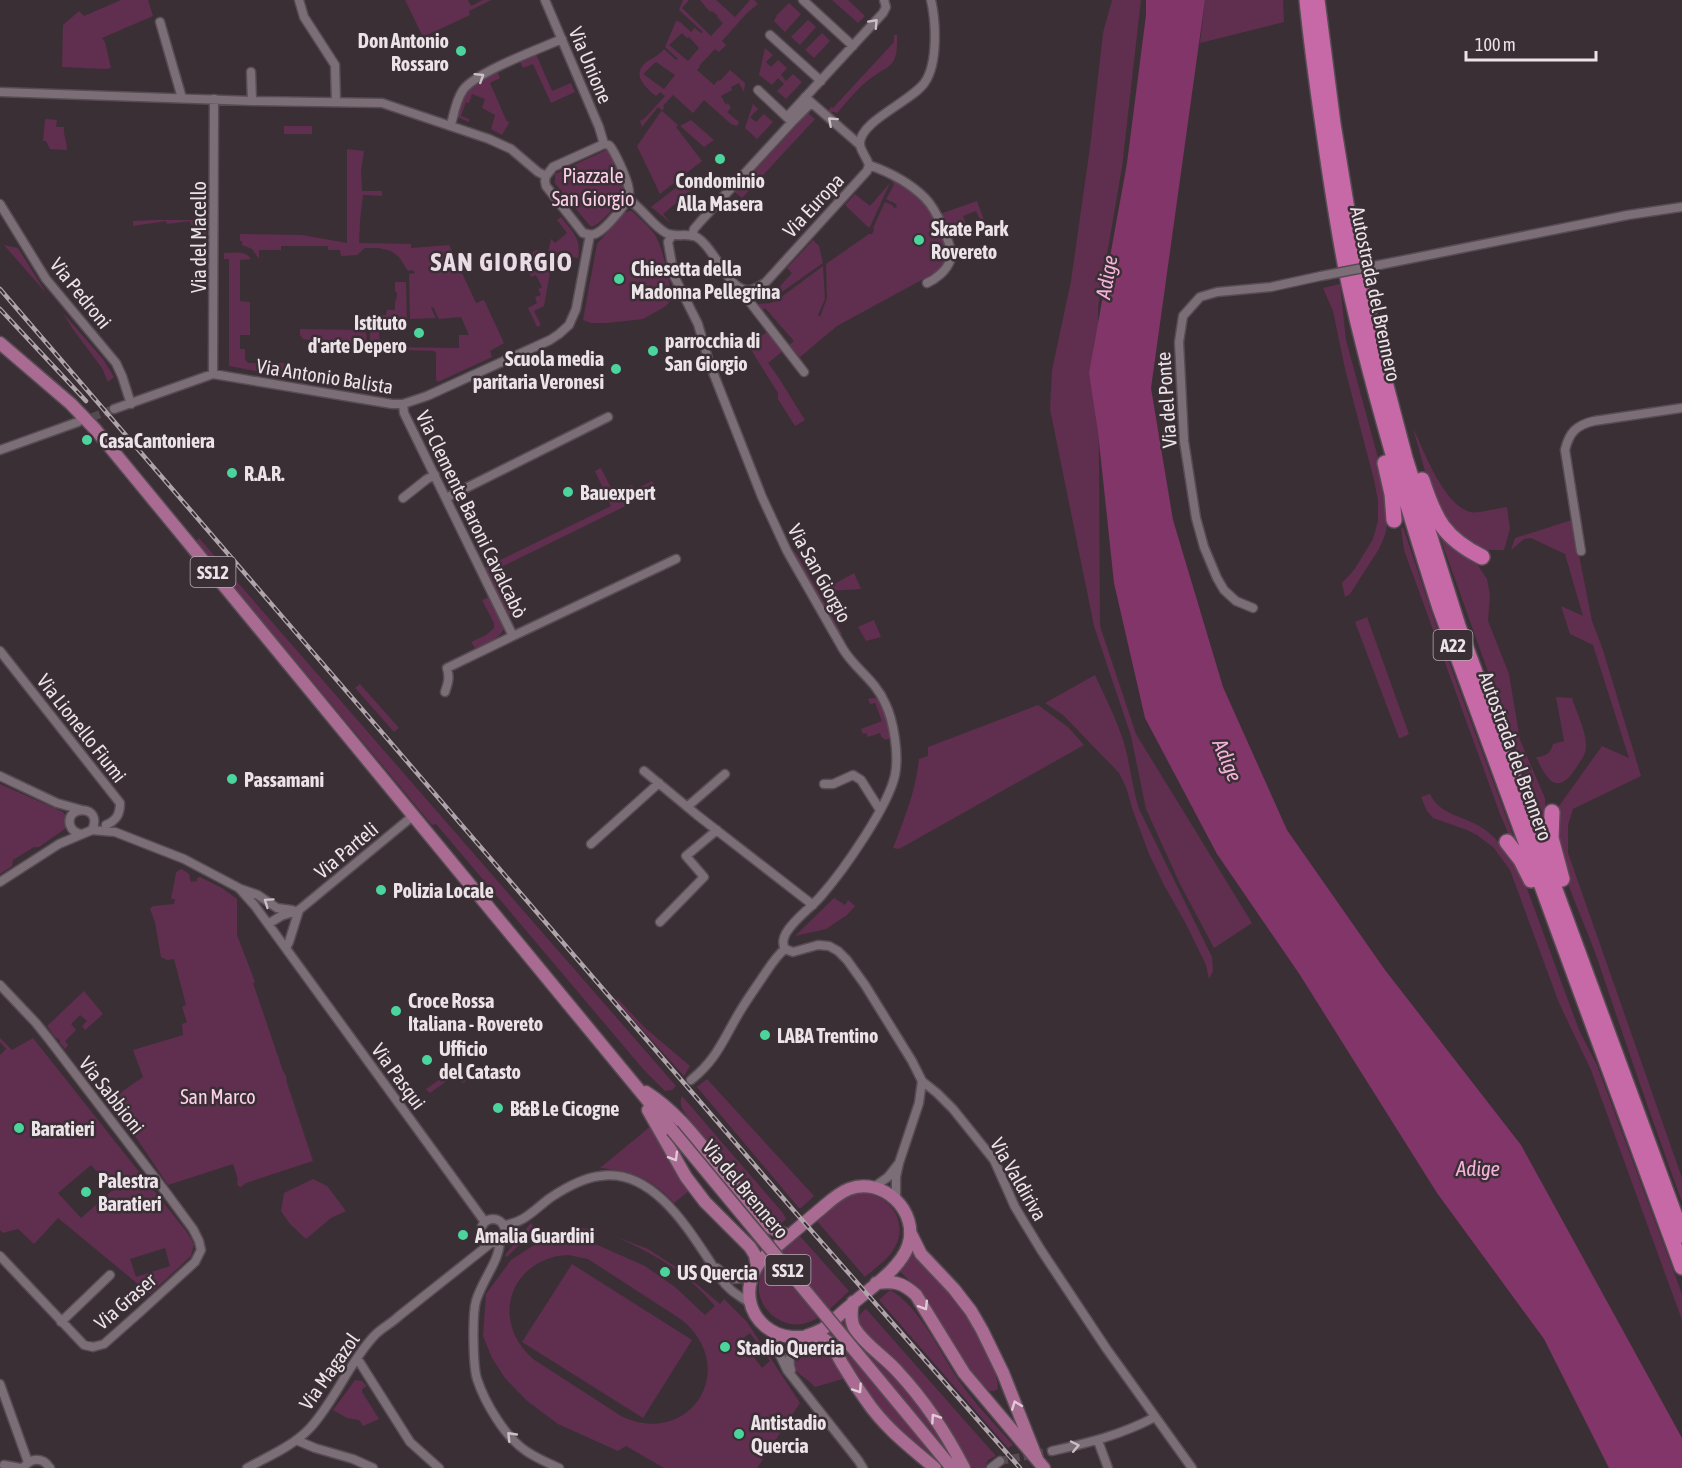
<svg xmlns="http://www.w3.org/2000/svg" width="1682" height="1468" font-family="'Asap Condensed',sans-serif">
<rect width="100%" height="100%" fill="#3b2f36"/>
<path fill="#602e4e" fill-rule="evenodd" d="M121,0H148L153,16L102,38L105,42L111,68L106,69L62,67L63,25L79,11L84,16Z
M405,0H468L471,6L483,0H491L469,11L470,15L423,37Z
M683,0H689L682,8L711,36L723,23L717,17L718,16L712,11L710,12L700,0H716L735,17L750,0H754L758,4L747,13L722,41L726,45L719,52L715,49L699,66L700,67L697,70L714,85L718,80L720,81L730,70L745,83L744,92L739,83L731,87L732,90L721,96L726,105L728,103L731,108L727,112L739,122L737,126L731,124L704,100L693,113L673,95L663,106L664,108L662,111L678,125L676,127L702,161L660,194L637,146L662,110L658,107L642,127L640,121L645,118L665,96L660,92L656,96C647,89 632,76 644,64C650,58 657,58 664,49L676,60L678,59L665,47L676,21L680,22L691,32L695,28L701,33L703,32L679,10ZM682,33L687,38L689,37L699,48L688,61L669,45ZM656,62L675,75L664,89L643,74Z
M832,0H848L865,16L858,23Z
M1112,0H1141L1122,167L1098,307L1100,626L1136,734L1252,923L1214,948L1180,884L1146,809L1131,736L1094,626L1050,409L1052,370L1071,281L1090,147L1103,33Z
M1205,0H1283L1284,22L1200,43Z
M789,3L801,14L785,32L774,21L777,15Z
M808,20L816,27L800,45L791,37Z
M822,33L830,41L814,58L805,50Z
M894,35H897C898,71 889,63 866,82C855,91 846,103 837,113L833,112L828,114L827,112L831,107L833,108L894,42Z
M765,48L773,55L766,62L771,67L778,60L787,68L781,75L786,81L793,74L802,82L786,99L777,91L784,84L778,78L772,85L759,75Z
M536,54L552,91L571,83L575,92L551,103L533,64L523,68L520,62Z
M497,72L500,78L490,83L507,122L510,121L502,135L491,129L495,115L482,108L485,99L472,94L469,103L466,102L461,116L469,119V122L457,117C462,91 475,82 497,72Z
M753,104L758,109L750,117L756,122L764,114L773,122L757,139L745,128Z
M808,113L815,119L742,198L735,192Z
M45,119L57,120L56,127H64C63,135 67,141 67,150L50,149L46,141H43Z
M691,120L714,140L704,147L680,126Z
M284,126H312V134H284Z
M347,149L364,151L361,171L362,191H382V196L363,195L360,220L359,243L411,244V248L449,245L476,303L484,300L504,343L490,351L492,357L438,382L436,380V353L434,351L373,349L370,347V333L373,330H379L380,347L459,348V335H469L461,317L439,319L433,307L431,308L436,318L410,319L409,274L415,273L413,270L408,271L399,257L391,251L379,248H365L357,255L341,256L340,250H328V246H281V250H259V259L252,249L242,245V241H240V234L302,235L347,243Z
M606,150L608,151C613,162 629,189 622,199C619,204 613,209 609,213C603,219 598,225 591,227L557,186L555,183V174Z
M890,176C900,183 912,190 921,199C931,208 951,247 947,260C946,265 942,268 938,271L837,326L800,357L789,345L794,341L765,308L761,311L757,305L758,304L770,303L776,301L823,266L825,299L818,315L820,317L827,298L826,264L869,234H872L874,230L873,228L885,202L892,205L894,208L897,207L896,204L886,199L894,185Z
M687,179L694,188L663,214L671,223L651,207Z
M890,183L870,227H868L845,205L855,194L870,206Z
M977,201L988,231L971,237L970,235L984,229L976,211L963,216L966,224L946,231L940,214Z
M629,211H632C639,218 649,226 655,235C663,247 670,284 672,299L666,306L643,319L607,323H591L583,320L597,244L624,213Z
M561,217C572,231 582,239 578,258L548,253L551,239L555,243L567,233L557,220Z
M155,220H206V234H202L201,244L199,225H191L190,221L167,224L166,221L133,226V221Z
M813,240L819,246L823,263L776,296L772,298L766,295V291L771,296L792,273L787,268Z
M4,245L18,248L46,293Z
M536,250L546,252L545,259L552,261L544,306L534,311L541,325L537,327L528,308L537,303L535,297L541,295L538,289L542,287L536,275L531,277L528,270L523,271L520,262Z
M224,253C234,253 245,250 251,259L240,260V301L250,302V335H240V349H245V359L248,363H284V374L282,376L229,366V259H224Z
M395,282H406L407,325L405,326L375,327L374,320L375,319V315H386L387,310H395V301H396L397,293L395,291Z
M1340,284L1346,340L1380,465L1388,520L1385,535L1379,549L1350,594L1345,597L1342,583L1354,570L1373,539L1378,521V501L1374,480L1345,369L1333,311L1323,288Z
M63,313L103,359L114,377L108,382L102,368L72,328Z
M300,329L364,330C368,333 367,345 364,348L303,339L300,335Z
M767,332L783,351L768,363C782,381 792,400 805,420L795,426L778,399V393L748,345Z
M1413,428C1424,451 1443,504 1470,512C1477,514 1498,508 1507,507L1510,529L1504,550H1485L1473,547L1449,530L1428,482Z
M601,468L615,496L629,490L628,487L632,485L635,490L652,481L654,485L652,486L654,492L491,572L498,589L513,610L512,615H507L484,568L611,506L595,471Z
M1572,520L1592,621L1603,650L1641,776L1573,809L1568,825V853L1682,1178V1202C1652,1120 1624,1038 1596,955C1583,919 1565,884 1558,847C1556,835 1555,817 1559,806L1602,746L1629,758L1593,645L1570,634L1561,606L1583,616L1565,554L1531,538L1524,539L1511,550L1515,538Z
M1403,527L1442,643L1514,838L1511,840L1500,814L1404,550L1401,528Z
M1443,535L1457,549L1477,564L1487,579L1490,595L1488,621L1509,674L1520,740L1545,798L1546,821L1544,822L1535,804L1440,537Z
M199,538L676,1086L672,1090L665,1091L643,1069L436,824L432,825L196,541Z
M786,541L798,556L842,634L838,636L801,572Z
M854,573L861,589L828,591L827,588Z
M489,597L504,627C501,639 486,643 475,648L471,642L486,635L494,628V623L482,600Z
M1367,617L1409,734L1401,738H1399L1355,622Z
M874,620L881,637L866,641L858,627Z
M1095,675C1105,697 1116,718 1123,740C1130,762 1132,787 1139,809L1212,957L1213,971L1209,979L1206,965L1186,924L1164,885L1149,854L1133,811L1126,787L1119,773L1063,715L1045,703Z
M360,684L399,728L394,732L355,688Z
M1556,697L1572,698C1576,711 1587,733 1586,747C1586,755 1580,761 1576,768C1557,797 1547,780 1536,757C1545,757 1551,753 1553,744L1564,741Z
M874,698L880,699L885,709L891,738L885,740L884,738H882L880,733L868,737L866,733L863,734L861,729L882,721L875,703L870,704L868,699Z
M1038,705L1068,727L1084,745L899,849L893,848C904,820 916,790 919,759L928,756V747Z
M0,784L63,812C67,818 70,821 66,828L39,847H34L13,860L12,866L0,874Z
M1430,794C1440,816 1466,816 1484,829C1498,839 1508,853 1519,867L1579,1030L1597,1065L1617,1119L1682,1294V1320L1591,1070L1559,1003L1510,870L1494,848L1477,835L1467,830L1433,818L1427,811L1421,797Z
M182,869L189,874L191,882L197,881V878L200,877L222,888L237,899V935L255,982L253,983L283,1071L286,1076L287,1083L313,1161L246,1183L241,1187L238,1186L237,1182L238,1179L233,1164L168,1185L133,1133V1127L131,1120L125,1121L122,1120L107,1102L143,1077L133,1050L183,1035L182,1024L187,1022L182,1007L186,1005L174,959L167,960L161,957L155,922L150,909L153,906L174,904L175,899H171L176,873L179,870Z
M834,898L845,905L848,900L855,906L847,915L826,929L795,936Z
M84,991L103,1014L85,1030L82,1026L87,1021L80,1015L71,1024L76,1030L65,1041L68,1045L65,1049L60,1043V1040L55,1037L47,1026Z
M618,999L644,1027L690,1066L684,1076L616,1001Z
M0,1038L12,1050L33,1038L186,1231L194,1244L191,1256L150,1294L58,1218L34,1244L18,1229L3,1233L0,1230V1055L6,1049L0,1042ZM91,1165L113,1190L81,1218L58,1193ZM165,1248L170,1266L136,1277L130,1259Z
M456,1068L466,1081L463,1083L455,1075L430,1093L426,1089Z
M707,1079L814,1196L801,1208H799L697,1087Z
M682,1096L783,1213L786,1219L778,1227L689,1119C684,1111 678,1106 682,1096Z
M652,1125L690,1190L674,1203C653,1179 632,1171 600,1168Z
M313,1179L327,1186L346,1211L331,1218L306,1239L290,1224L281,1211L284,1193Z
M858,1193C887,1191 910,1220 895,1247C889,1259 875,1268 865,1277L816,1220L845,1198Z
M531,1223L539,1234L518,1246L507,1257L505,1255Z
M579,1228L595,1229L648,1249L679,1269L720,1304L724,1299L747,1322L800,1403L757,1468H664L626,1446L618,1451L558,1424L526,1400L505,1378L492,1358L483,1336L486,1294L511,1260L540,1241ZM597,1230C641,1245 685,1270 715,1306L705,1315L675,1287L645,1266L593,1243ZM557,1256L568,1255L588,1259L682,1320C741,1369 689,1449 621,1416L533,1359C493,1324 506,1268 557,1256ZM750,1333L770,1361L762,1368L741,1340Z
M799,1235L849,1291C837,1302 824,1317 809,1322C781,1333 750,1304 761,1275C768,1259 786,1246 799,1235Z
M913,1248C947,1287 995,1333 998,1389L994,1391H990L976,1378L940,1325L921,1291L897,1269Z
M572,1264L692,1340L643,1418L522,1342Z
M890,1290C921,1307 941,1356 962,1385C977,1406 996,1425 1013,1445L1008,1448L879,1300Z
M865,1309L867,1310L996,1456L988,1460L985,1468H970C947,1422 921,1385 883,1349C874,1340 860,1331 857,1318Z
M845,1316L924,1408L952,1456L951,1457L839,1321Z
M829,1330L925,1445L931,1456L928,1457L891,1425L825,1335Z
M813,1342L825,1345L846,1378L815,1387C800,1370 783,1373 800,1346Z
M355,1380L362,1381L367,1386L362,1389V1392L379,1419L363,1426L359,1420L347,1418L333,1410Z"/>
<path fill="#813568" d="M1146,0H1205L1151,388L1173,520L1223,687L1287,830L1385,970L1521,1145L1682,1438V1468H1609L1544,1339L1437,1193L1300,975L1217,854L1145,718L1114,583L1098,432L1089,373L1127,163L1146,15Z"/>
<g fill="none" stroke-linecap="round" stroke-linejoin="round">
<path stroke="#564a51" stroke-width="8" stroke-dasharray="8 4" stroke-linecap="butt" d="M81,421L114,409
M1000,1461L1052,1451"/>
<defs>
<path id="street" d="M299,0L304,17L335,65L336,102
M545,0L599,127L604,144
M803,0L853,46
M160,22L182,98
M770,35L821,81
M251,72L252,101
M0,92L252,101L382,103L489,139L511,149L538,172L546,176
M805,97L860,145
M787,117L883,13L886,7L884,0
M792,122L811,103
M451,125C454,113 456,100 463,90C476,72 539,49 562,39
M604,144C609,145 609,144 612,149C617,157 630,184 629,193C629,203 605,229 597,233C592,236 588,234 583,233L546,186L545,181L546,176L553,167Z
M869,165C889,172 910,183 925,198C935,208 955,247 950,261C946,271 936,279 927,283
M628,199C642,208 653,226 666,233C676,238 689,232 698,238C716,250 728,290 748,290C754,290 759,286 765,283L867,171L869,165C867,158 860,150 860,144C859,121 913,101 925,82C938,63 936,22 931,0
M0,204L46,279L116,363L122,376L131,404
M672,235L668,242L674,276L698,324L709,362L762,497L787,551L843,649C855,669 876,681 885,703C894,721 899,755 895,775C888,807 843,871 821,896C810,909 795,918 786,933C783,939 782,943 785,949
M692,236L694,229L700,222L792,122L758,90
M1379,265L1628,215L1682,207
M749,290V301L804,372
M213,374L214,99
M403,404L404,413L513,636L447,668C450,678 448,683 445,692
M114,409L213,374L392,404H403L427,396L550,340L559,334L569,325L576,309L590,235
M0,450L78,422
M403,498L427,479L435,475
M446,498L608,417
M1581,551L1565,450C1569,433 1576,425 1594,421L1682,408
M1253,608L1236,601L1224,590L1217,578L1204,547L1196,518L1184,441L1179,342L1183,316L1200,297L1217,292L1271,287L1321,276
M513,636L676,559
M0,651L120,803C120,814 117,820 106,825
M644,771L697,815L813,905
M0,776L57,803L82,810
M824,784H833L853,775L861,780L880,810
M687,807L725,774
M92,830L115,832L184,859L239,888L255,906L485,1222
M591,844L659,783
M0,882L59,844L92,830C104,805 65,804 70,825C72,831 76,833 81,834
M241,889L258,895L277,908L292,910
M660,922L704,877L686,856L717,830
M268,924L281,916L299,910L414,815
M286,948L289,942L299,910
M785,949L793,952L818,945L829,946L838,951L847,960L865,985L912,1061L922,1081L937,1093L953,1109L994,1160L1015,1207L1041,1250L1106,1348L1192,1468
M0,985L36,1023L48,1038L168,1195L193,1229L199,1241L201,1250L195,1262L139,1313L104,1344L93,1347L84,1345L0,1256
M691,1080C717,1059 723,1040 739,1013C746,1001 754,990 762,978C769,968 775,957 785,949
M874,1187L888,1177L899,1163
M896,1200V1177L899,1163L919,1103L922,1081
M481 1231a12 12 0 1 1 24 0a12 12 0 1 1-24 0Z
M503,1225C523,1224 535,1209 550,1198C565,1188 582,1178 600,1176C649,1168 684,1222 707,1257C714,1267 719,1279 728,1287C734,1294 743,1298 750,1303
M500,1241C499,1262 482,1280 476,1301C472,1315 473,1366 477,1379C485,1403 505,1437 526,1451C536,1458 548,1463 559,1468
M717,1268C730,1280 736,1282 752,1274
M61,1322L110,1275
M772,1332L778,1351L787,1370L858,1460L863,1468
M357,1358L410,1442L439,1468
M791,1370C786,1355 794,1345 806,1336
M0,1384L28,1462
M296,1440L315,1448L353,1459L373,1468
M1098,1441L1108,1468
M1052,1451C1088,1443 1121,1435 1155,1417
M4,1465L20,1468
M23,1468C31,1457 43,1457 50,1468
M247,1468C269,1456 293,1446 310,1428C335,1401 348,1364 374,1336C381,1328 391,1324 399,1316L491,1243
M991,1468L1000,1461"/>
<path id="primary" d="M0,343L71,404L95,429L672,1130
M646,1092C675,1110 696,1138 717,1164C735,1185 753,1207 771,1228L789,1236
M648,1110L686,1177L705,1202L750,1247L755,1255L757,1266
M910,1232L921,1254L954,1289L971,1311L982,1330L1003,1373L1037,1459
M876,1283C894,1281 902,1282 916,1295L964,1373L1044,1468
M853,1302C851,1312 850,1321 855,1329C866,1346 885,1357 898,1372C925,1401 946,1433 964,1468
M806,1336C812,1334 817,1332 823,1329C832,1322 841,1313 851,1305C869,1289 900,1269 908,1246C920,1211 882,1176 849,1189C836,1194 826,1205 816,1213C798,1228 781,1243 763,1258C753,1270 747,1284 750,1301C754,1321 772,1336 792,1337C806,1338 821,1333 831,1345C836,1351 839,1359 843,1365C850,1377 858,1389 866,1400C884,1427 910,1447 935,1468
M904,1410L952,1468"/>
<path id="highway" d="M1307,0C1313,60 1322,120 1331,180C1337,219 1343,258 1352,297C1376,402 1407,505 1440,608L1682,1267
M1317,0L1333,124L1350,228L1376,348L1405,458L1458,626L1682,1235
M1385,463L1392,494L1394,520
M1422,480C1435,520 1444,538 1482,557
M1552,812L1551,838L1562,879
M1507,842L1521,860L1531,880"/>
</defs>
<use href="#street" stroke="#574c53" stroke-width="11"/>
<use href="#primary" stroke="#574c53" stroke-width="15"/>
<use href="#highway" stroke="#574c53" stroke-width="18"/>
<use href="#street" stroke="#7c6e76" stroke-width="8"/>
<use href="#primary" stroke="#aa6b93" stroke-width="12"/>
<use href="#highway" stroke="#c869a7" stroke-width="15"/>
<defs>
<path id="rail" d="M0,289L795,1212L1020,1468
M0,309L86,401"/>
</defs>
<use href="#rail" stroke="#aea4a9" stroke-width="4.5"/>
<use href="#rail" stroke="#3b2f36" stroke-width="2" stroke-dasharray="7" stroke-linecap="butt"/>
<defs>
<path id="street-bridge" d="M1321,276L1379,265"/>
<path id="primary-bridge" d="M672,1130L904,1410"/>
</defs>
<use href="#street-bridge" stroke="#574c53" stroke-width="11" stroke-linecap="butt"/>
<use href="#primary-bridge" stroke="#574c53" stroke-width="15" stroke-linecap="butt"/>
<use href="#street-bridge" stroke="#7c6e76" stroke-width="8"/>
<use href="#primary-bridge" stroke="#aa6b93" stroke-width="12"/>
</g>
<defs><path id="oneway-chevron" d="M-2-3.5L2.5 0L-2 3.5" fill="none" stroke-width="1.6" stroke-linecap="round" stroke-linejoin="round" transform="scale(1.5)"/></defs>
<g stroke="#cac0c6">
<use href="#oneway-chevron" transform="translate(874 23) rotate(-47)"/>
<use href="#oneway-chevron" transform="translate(480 77) rotate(-32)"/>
<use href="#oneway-chevron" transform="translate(832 121) rotate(-138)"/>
<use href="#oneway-chevron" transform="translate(268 902) rotate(-145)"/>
<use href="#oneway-chevron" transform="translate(511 1436) rotate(-134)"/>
<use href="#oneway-chevron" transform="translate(1075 1446) rotate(-12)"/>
</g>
<g stroke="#dfcbd7">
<use href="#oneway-chevron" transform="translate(674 1157) rotate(59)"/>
<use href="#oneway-chevron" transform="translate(924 1306) rotate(58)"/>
<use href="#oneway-chevron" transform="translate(858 1389) rotate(56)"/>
<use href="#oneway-chevron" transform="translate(1016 1405) rotate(-111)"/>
<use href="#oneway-chevron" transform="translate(935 1418) rotate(-124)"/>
</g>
<g fill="#4bd49b" stroke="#3b2f36" stroke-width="2">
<circle cx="461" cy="51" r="6"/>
<circle cx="720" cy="159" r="6"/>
<circle cx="919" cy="240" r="6"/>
<circle cx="619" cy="279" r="6"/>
<circle cx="419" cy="333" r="6"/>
<circle cx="653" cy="351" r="6"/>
<circle cx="616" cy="369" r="6"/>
<circle cx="87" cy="440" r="6"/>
<circle cx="232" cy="473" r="6"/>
<circle cx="568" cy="492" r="6"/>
<circle cx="232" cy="779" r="6"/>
<circle cx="381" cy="890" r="6"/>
<circle cx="396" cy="1011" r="6"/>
<circle cx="765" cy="1035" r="6"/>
<circle cx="427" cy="1060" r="6"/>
<circle cx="498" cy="1108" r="6"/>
<circle cx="19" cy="1128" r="6"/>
<circle cx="86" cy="1192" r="6"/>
<circle cx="463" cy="1235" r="6"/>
<circle cx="665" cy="1272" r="6"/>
<circle cx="725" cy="1347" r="6"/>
<circle cx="739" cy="1434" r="6"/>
</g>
<g text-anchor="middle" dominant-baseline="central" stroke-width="5" stroke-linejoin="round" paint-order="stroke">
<g fill="#3b2f36" stroke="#b7adb3" stroke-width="1.5">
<rect x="190.5" y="557" width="45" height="30" rx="4.5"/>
<rect x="1433.5" y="630" width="39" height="30" rx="4.5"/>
<rect x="765.5" y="1255" width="45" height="30" rx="4.5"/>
</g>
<g font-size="18" font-weight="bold" fill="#ece3e8">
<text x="213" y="572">SS12</text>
<text x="1453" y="645">A22</text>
<text x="788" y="1270">SS12</text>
</g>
<g font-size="20" font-weight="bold" fill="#ece3e8" stroke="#3b2f36" text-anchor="start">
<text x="449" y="40" text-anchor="end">Don Antonio<tspan x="449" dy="23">Rossaro</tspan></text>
<text x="720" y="180" text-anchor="middle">Condominio<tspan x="720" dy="23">Alla Masera</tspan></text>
<text x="931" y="228">Skate Park<tspan x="931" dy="23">Rovereto</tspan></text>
<text x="631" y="268">Chiesetta della<tspan x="631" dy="23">Madonna Pellegrina</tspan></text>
<text x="407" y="322" text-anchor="end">Istituto<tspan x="407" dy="23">d'arte Depero</tspan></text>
<text x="665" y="340">parrocchia di<tspan x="665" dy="23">San Giorgio</tspan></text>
<text x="604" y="358" text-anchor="end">Scuola media<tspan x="604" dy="23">paritaria Veronesi</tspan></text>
<text x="99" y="440">CasaCantoniera</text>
<text x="244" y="473">R.A.R.</text>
<text x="580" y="492">Bauexpert</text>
<text x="244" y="779">Passamani</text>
<text x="393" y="890">Polizia Locale</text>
<text x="408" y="1000">Croce Rossa<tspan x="408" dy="23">Italiana - Rovereto</tspan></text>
<text x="777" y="1035">LABA Trentino</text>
<text x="439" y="1048">Ufficio<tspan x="439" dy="23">del Catasto</tspan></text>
<text x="510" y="1108">B&amp;B Le Cicogne</text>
<text x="31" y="1128">Baratieri</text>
<text x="98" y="1180">Palestra<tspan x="98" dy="23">Baratieri</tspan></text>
<text x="475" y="1235">Amalia Guardini</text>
<text x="677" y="1272">US Quercia</text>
<text x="737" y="1347">Stadio Quercia</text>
<text x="751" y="1422">Antistadio<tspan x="751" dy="23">Quercia</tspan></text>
</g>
<g font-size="20" fill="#ece3e8" stroke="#3b2f36">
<text transform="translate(591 65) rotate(67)">Via Unione</text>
<text transform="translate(813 205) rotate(-47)">Via Europa</text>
<text transform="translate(198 237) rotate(-90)">Via del Macello</text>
<text transform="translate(81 293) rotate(51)">Via Pedroni</text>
<text transform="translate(1376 294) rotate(78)">Autostrada del Brennero</text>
<text transform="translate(325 376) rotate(9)">Via Antonio Balista</text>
<text transform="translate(1166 400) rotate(-94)">Via del Ponte</text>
<text transform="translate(472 514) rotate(64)">Via Clemente Baroni Cavalcabò</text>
<text transform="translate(820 573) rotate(61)">Via San Giorgio</text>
<text transform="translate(82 728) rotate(52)">Via Lionello Fiumi</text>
<text transform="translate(1516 756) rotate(70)">Autostrada del Brennero</text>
<text transform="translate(346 850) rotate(-40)">Via Parteli</text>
<text transform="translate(399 1076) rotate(54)">Via Pasqui</text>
<text transform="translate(112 1095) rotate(52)">Via Sabbioni</text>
<text transform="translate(1019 1179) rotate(60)">Via Valdiriva</text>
<text transform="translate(746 1189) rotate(50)">Via del Brennero</text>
<text transform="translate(125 1301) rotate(-41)">Via Graser</text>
<text transform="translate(329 1371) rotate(-55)">Via Magazol</text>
</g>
<g font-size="20" fill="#fed1eb" stroke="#3b2f36">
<text x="593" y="175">Piazzale<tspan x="593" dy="23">San Giorgio</tspan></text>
<text x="218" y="1096">San Marco</text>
</g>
<g font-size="21" font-style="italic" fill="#f5b3db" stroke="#3b2f36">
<text transform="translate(1106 277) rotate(-80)">Adige</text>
<text transform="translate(1228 760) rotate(67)">Adige</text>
<text x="1478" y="1168">Adige</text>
</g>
<g font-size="26" font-weight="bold" letter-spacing="1.5" fill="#ebdbe4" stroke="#3b2f36">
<text x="502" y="262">SAN GIORGIO</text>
</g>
</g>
<path d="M1466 51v9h130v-9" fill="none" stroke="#ece3e8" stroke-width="3"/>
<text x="1475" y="51" font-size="18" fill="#ece3e8" stroke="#3b2f36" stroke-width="4.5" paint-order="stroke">100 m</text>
</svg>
